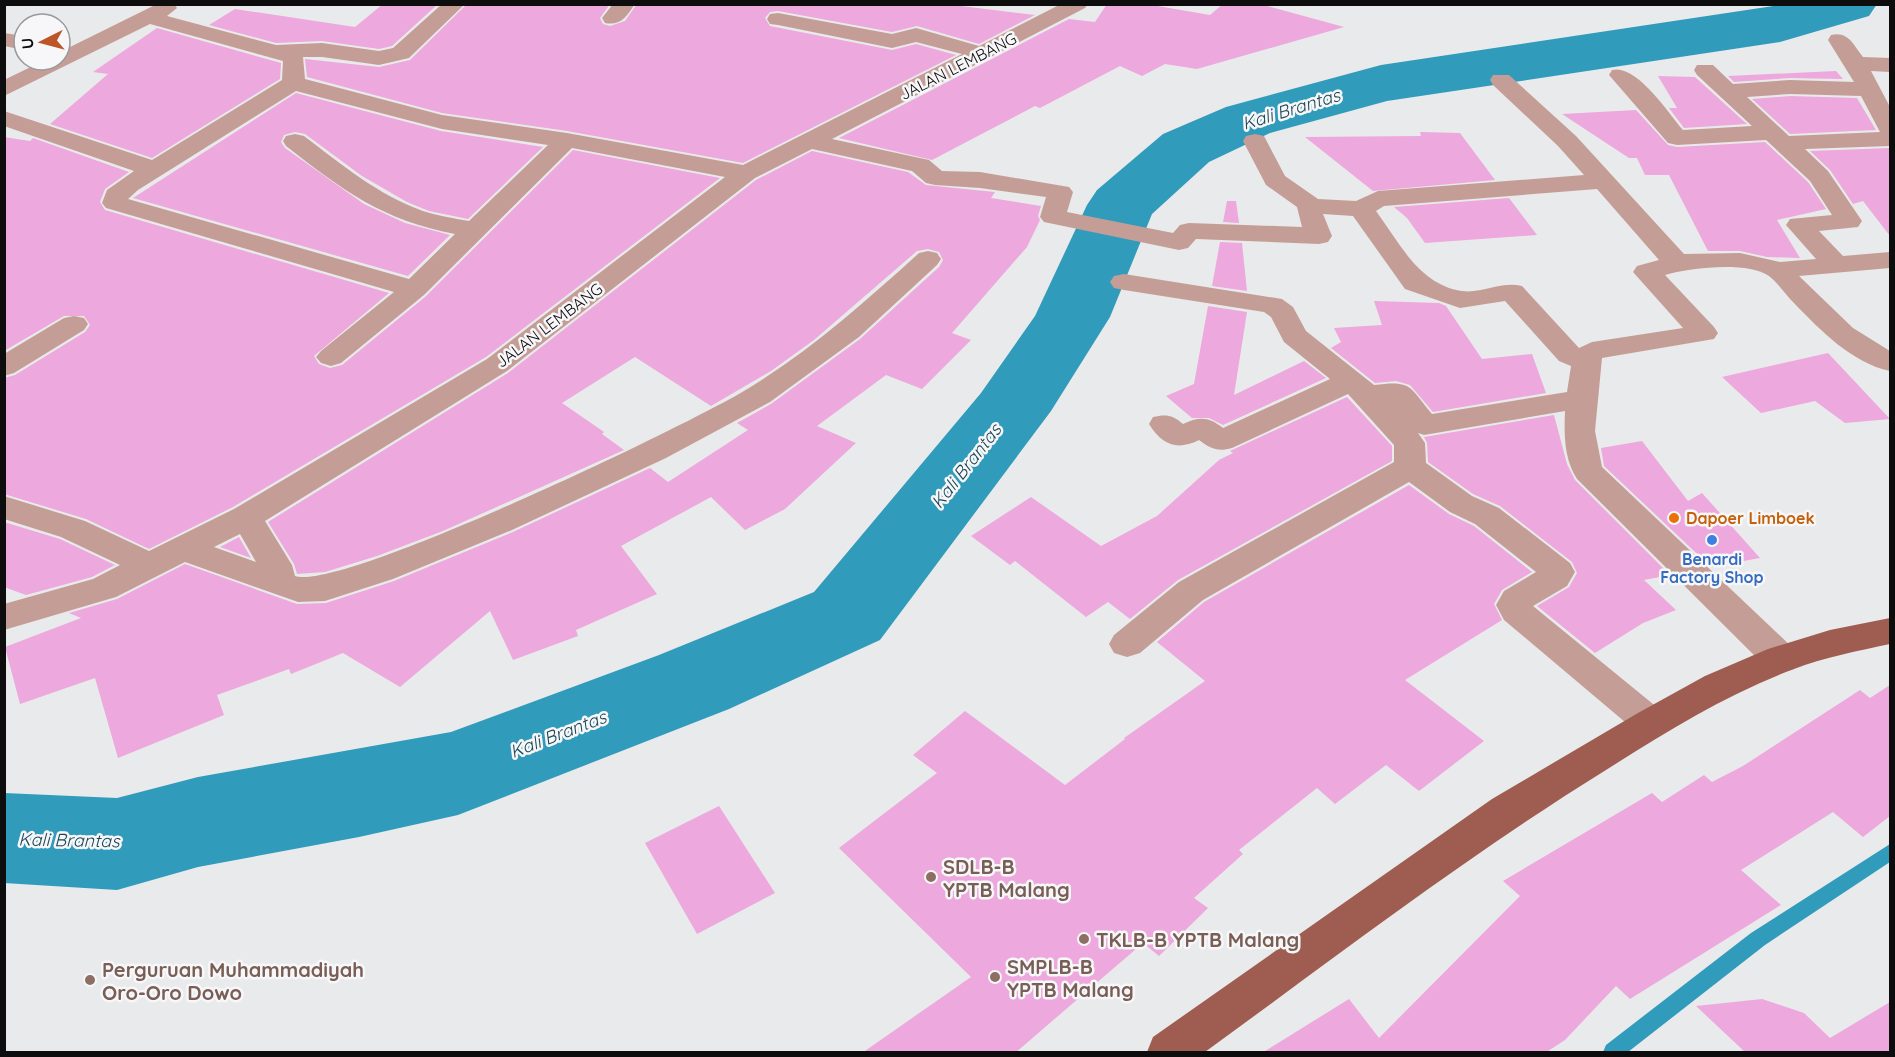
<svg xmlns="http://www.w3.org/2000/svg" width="1895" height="1057" font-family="Quicksand,sans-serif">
<rect width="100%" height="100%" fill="#e9eaeb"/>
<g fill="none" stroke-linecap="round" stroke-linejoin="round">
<path fill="#319bbc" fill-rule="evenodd" d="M1890,844V862L1765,945L1628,1052H1603L1606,1045L1751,933Z"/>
<path fill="#319bbc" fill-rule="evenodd" d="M1787,4H1877L1869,16L1780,42L1387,101L1270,133L1209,162L1152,214L1110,317L1051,411L880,640L729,709L458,815L359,837L198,867L117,890L4,883V793L117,798L198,777L451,732L659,655L814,592L981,393L1035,316L1087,205L1097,190L1163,134L1226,107L1381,65Z"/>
</g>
<path fill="#eda8dd" d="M383,4H438L392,46L379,49L322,41L276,43L209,25L235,9L355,27Z
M467,4H610L600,18L603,24L610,26L625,21L637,4H945L1035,15L979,44L917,26L892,32L778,11L770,12L765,18L770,26L892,50L916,44L956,55L743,163L567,131L442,113L307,77L305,59L379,67L410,60Z
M1107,4H1146L1210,15L1223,4H1260L1344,27L1197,69L1165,64L1142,76L1120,66L1040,108L1035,106L932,160L839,138L1069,19L1095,22Z
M157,28L281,63L280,79L152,158L50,124L108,74L93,72Z
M1836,71L1843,79L1790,78L1734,82L1728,76Z
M1658,76L1695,77L1747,124L1684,128L1669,108H1677Z
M296,93L441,131L543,147L468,219L429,211L407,202L362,176L305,134L295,132L284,135L281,142L285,148L364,204L405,223L450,235L408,276L133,198Z
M1790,96L1857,98L1876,130L1790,134L1752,99Z
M1636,110L1668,145L1677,147L1765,142L1808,182L1826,209L1777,220L1800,258L1767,257L1740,251H1708L1669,175H1645L1637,158H1629L1562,114Z
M1420,132L1460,133L1495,180L1373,191L1305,137L1421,136Z
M4,137L30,141L33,138L129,172L105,189L100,202L105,210L389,293L314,356L319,364L330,368L342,365L425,297L573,150L720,178L486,357L233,507L149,549L86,519L4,494V378L15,375L85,332L90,325L84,316H64L4,351Z
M1890,148V236L1863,201L1853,204L1830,170L1810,151Z
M812,151L908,172L926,185L995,192L991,198L1041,206L1038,216L1040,220L1027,247L952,333L971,340L922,389L886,375L817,426L856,443L785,509L745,530L711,497L621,546L657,594L576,630L578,636L513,660L490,611L400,687L343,653L291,674L289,669L217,695L224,715L118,758L95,678L20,704L5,647L81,618L69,613L117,599L185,564L297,604L326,603L394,581L513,532L650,468L668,482L748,430L737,423L771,404L860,339L939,267L943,260L939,252L928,249L917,251L814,340L771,371L711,406L635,357L562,403L604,432L602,434L624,450L443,531L377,556L325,572L297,574L294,564L268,522L508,373L756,180Z
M1509,198L1537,235L1425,243L1407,218L1394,207Z
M1227,201H1236L1239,223L1223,222Z
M1220,242L1242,243L1247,291L1212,286Z
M1374,301L1439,303L1446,306L1482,359L1532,354L1546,393L1433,412L1410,385L1396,381L1375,383L1331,348L1341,342L1334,328L1382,325Z
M1208,306L1247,312L1234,395L1304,361L1326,378L1223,425L1209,418H1192L1166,396L1194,384Z
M1828,353L1890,419L1845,423L1815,401L1761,413L1722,377Z
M1347,397L1392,446V461L1178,580L1130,619L1108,602L1086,617L1015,561L1010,565L971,536L1031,497L1101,546L1157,516L1219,460L1233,453L1230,451Z
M1554,415L1567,464L1575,480L1670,575L1644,580L1676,610L1643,623L1595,653L1537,606L1569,587L1577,573L1572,562L1500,506L1473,494L1428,462L1427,443L1424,437Z
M1642,441L1688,501L1702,493L1760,558L1711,567L1604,466L1601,448Z
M1409,485L1449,514L1474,526L1532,572L1502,590L1494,604L1502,620L1405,680L1484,741L1419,791L1386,765L1335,804L1317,788L1239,850L1243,854L1194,898L1208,908L1159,956L1143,943L1015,1053H862L971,977L839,848L937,773L913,755L965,711L1065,785L1125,739L1124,738L1205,681L1157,642L1204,602Z
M4,522L60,539L115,565L92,577L26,595L4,587Z
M239,537L251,558L220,547Z
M1890,685V816L1863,837L1833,812L1741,870L1781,905L1630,999L1616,986L1565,1040L1545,1053H1262L1349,999L1379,1038L1520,896L1503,881L1652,793L1662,802L1704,775L1712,782L1743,766L1860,690L1870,698Z
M719,806L775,893L697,934L645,843Z
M1762,999L1804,1013L1830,1038L1890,1002V1053H1746L1696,1006Z"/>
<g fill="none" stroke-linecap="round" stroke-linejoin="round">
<path stroke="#727273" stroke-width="3" stroke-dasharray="2 3" stroke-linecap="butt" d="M1178,4H1214"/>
<path fill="#c49e96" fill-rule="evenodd" d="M157,4H174L177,8L167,16L276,45L322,43L379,51L393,48L442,4H465L409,58L379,65L322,57H303L305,79L442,115L567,133L743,165L962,54L916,42L892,48L778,25L770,24L767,19L770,14L778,13L892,34L916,28L979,46L1061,4H1088L1085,8L832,139L929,160L942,171L980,172L1069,187L1073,192L1067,212L1173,233L1180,225L1189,223L1302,227L1297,207L1266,185L1243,141L1246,136L1255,134L1264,136L1285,176L1318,199L1356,201L1378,191L1584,175L1558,146L1493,85L1490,80L1493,75H1509L1576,136L1684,254L1740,253L1780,262L1816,259L1786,225L1790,219L1832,215L1810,181L1766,140L1677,145L1668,143L1609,75L1612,70C1637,64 1668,113 1683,130L1752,126L1697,75L1694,70L1697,65H1713L1733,84L1790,80L1854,82L1828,40L1831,35C1848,31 1853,44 1863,57L1890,58V72L1871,71L1890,107V146L1805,149L1828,171L1862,221L1858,227L1819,231L1843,256L1890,252V268L1799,276L1853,328L1890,351V371C1852,363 1820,330 1794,303C1786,295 1778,283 1769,276C1747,261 1689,268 1665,275L1714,327L1718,333L1714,339L1602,358L1595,431L1602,467L1794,649L1799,659L1794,669L1781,673L1768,669L1577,479C1564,459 1564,435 1565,411L1424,435L1418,433L1425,443L1426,463L1472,496L1499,508L1570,563L1575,572L1567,586L1533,606L1664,713L1670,723L1664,733L1651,738L1638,733L1504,620L1496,605L1504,591L1536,572L1475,524L1450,512L1409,482L1203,600L1140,653L1127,657L1114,653L1109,644L1114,635L1179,582L1394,462V445L1348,394L1232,448C1218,452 1211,449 1199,440C1177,451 1162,445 1149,424L1153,417C1166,414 1173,415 1183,424C1200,416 1209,417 1223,428L1330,379L1284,342L1271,317L1264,312L1124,290L1114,288L1110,282L1114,276L1124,274L1282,299L1293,307L1306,331L1374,385C1412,380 1409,386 1432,414L1567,392L1571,366L1559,361L1505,301L1460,308L1405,289L1353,216L1323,214L1332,236L1328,242L1319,244L1196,239L1188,248L1179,250L1044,222L1040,217L1046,197L980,188L935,185L926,183L912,171L812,149L755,178L507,371L265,521L292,565L295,576C341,592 693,423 749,388C811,350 865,302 919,253L928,251L937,253L941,259L937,265L859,337L770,402L666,458L512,530L393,579L325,601L298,602L185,562L116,597L4,630V604L93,579L120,565L61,537L4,519V496L85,521L149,551L234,509L487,359L725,177L572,148L424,295L341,363L331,366L321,363L316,357L321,351L394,292L106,208L102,203L107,190L134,171L4,126V111L152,160L282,80L283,61L150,24L4,96V80L45,60H60V52ZM296,91L442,129L548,145L469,221C453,218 438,216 423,211C378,195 341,164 304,136L295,134L286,136L283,141L286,146C344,191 382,220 455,234L409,279L128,199L138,190ZM1790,94L1861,96L1880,132L1789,136L1747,97ZM1597,189L1659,260L1637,266L1633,272L1683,328L1592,342L1579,348L1522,286C1501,281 1482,294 1462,291C1419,285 1399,242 1376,211L1384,206ZM240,534L256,562L214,547Z
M613,4H635C627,16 621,26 605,23L602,18Z
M4,33L24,36V50L4,46Z
M74,316L84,318L88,324L84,330L14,373L4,376V354L64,318Z"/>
<path fill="#9f5d51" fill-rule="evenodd" d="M1890,618V644C1858,651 1825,657 1794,669C1727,694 1666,732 1606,770C1467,856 1337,956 1205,1052H1147L1153,1037L1492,799L1638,713L1705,676L1768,649L1830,630Z"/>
</g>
<circle fill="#e8710a" stroke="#f7f7f9" stroke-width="2" cx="1674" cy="518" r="6"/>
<circle fill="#3f7fe0" stroke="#f7f7f9" stroke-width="2" cx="1712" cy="540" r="6"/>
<g fill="#8d6e63" stroke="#f7f7f9" stroke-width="2">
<circle cx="931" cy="877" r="6"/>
<circle cx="1084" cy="939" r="6"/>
<circle cx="995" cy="977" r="6"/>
<circle cx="90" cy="980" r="6"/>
</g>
<g text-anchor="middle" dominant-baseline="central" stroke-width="5" stroke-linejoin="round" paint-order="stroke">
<g font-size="16" fill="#0d0d0e" stroke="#f7f7f9">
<text transform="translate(958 66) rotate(-27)">JALAN LEMBANG</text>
<text transform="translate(549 325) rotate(-37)">JALAN LEMBANG</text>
</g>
<g font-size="16" font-weight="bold" fill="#c56008" stroke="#f7f7f9" text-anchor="start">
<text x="1686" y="518">Dapoer Limboek</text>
</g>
<g font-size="16" font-weight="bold" fill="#366cbe" stroke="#f7f7f9">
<text x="1712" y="559">Benardi<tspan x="1712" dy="18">Factory Shop</tspan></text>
</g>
<g font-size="18" font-style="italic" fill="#1b4755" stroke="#f7f7f9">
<text transform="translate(1291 109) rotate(-17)">Kali Brantas</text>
<text transform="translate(966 466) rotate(-52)">Kali Brantas</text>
<text transform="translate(558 734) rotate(-21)">Kali Brantas</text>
<text transform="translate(69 840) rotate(1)">Kali Brantas</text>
</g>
<g font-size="20" font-weight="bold" fill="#785e54" stroke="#f7f7f9" text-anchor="start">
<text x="943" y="866">SDLB-B<tspan x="943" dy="23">YPTB Malang</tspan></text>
<text x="1096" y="939">TKLB-B YPTB Malang</text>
<text x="1007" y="966">SMPLB-B<tspan x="1007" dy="23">YPTB Malang</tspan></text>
<text x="102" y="969">Perguruan Muhammadiyah<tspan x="102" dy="23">Oro-Oro Dowo</tspan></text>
</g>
</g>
<rect width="1895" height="1057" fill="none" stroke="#0d0d0e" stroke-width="12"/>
<g transform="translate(42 42) rotate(264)"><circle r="28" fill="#f7f7f9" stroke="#99999b" stroke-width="1.5"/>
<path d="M0-4.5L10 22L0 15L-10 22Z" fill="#bc5629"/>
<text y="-9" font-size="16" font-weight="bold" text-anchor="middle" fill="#0d0d0e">U</text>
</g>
</svg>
